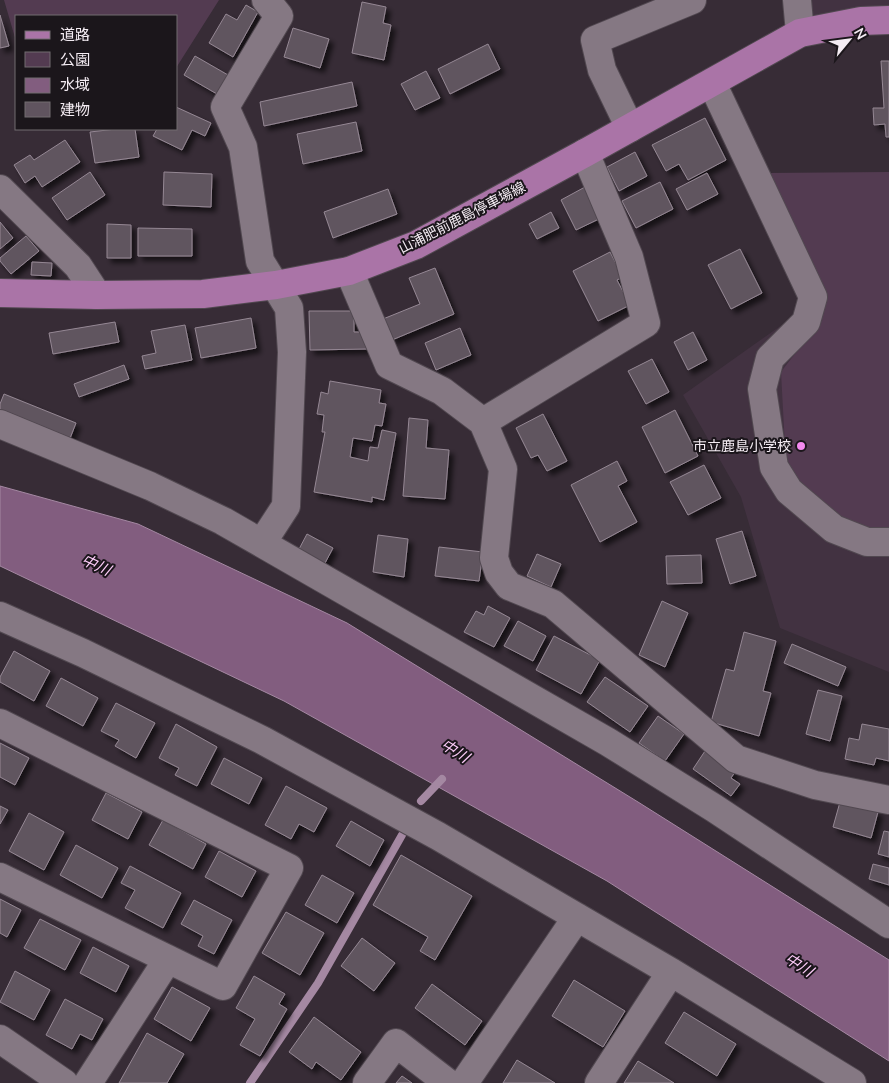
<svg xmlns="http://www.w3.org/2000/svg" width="889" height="1083" font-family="'Nunito Sans','Noto Sans JP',sans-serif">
<defs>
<filter id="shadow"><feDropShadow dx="4.5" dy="4.5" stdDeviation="2.5" flood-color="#0009"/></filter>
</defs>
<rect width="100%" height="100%" fill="#372c36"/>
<path fill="#423241" d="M807,0H889V12L809,19Z
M889,172V672L780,628L741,497L683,395L824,295Z"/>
<path fill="#533b51" d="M4,0H219L176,68V16H16V41Z
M889,172V530L868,531L838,519L800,486L786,465L781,372L819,322L766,173Z"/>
<path fill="#825d7f" stroke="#a488a2" d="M0,486L138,524L347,623L638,802L889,960V1061L607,881L284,701L0,566Z"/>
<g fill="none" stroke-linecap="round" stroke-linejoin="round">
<path stroke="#a488a2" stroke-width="8" d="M421,801L442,779
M250,1083L318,983L402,835"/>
</g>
<path fill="#60545f" stroke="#958894" filter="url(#shadow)" d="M362,2L386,7L383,23L391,25L384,60L352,53Z
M246,5L258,12L233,57L209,43L226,14L237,20Z
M0,15L9,46L0,48Z
M293,28L329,39L320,68L284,57Z
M488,44L500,69L450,94L438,69Z
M195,56L228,75L217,94L184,75Z
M881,61H889V137H886L885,124L874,125L873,108H884Z
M426,71L440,98L415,110L401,84Z
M352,82L357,106L264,126L260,102Z
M176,107L211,123L205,136L192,130L182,150L153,136L157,129H176Z
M705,118L726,160L688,180L679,164L666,171L652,145Z
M356,122L362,151L303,164L297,134Z
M116,129H135L139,157L95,163L90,132Z
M65,140L80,162L42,187L35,176L25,183L14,165L30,155L34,160Z
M635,152L647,176L619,191L607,167Z
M90,172L105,195L67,220L52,198Z
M164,172L212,174L211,207L163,205Z
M707,173L718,194L687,210L676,189Z
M660,182L673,209L636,228L622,201Z
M585,187L601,218L576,230L561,200Z
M388,189L397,214L333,238L324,212Z
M551,212L559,228L537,239L529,224Z
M0,222L13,238L0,249Z
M107,224L131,225V258H107Z
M138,228L192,229V256H138Z
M26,236L39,251L11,274L0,261V258Z
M740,249L762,293L731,309L708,265Z
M610,252L623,277L617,280L630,305L598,321L573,271Z
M32,262L52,263L51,276L31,275Z
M435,268L454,314L392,340L383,319L420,304L409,278Z
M309,311H354V332H366L367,349L310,350Z
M251,318L256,348L201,358L195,328Z
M115,322L119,342L53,354L49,333Z
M185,325L192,360L145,369L142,356L156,353L151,331Z
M460,328L471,355L436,370L425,343Z
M693,332L707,360L688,370L674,342Z
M652,359L669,392L646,404L628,371Z
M124,365L129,379L79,397L74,384Z
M330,381L381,390L379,403L386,404L382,426L375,425L372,441L353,438L350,457L368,461L370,447L378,448L382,430L396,433L384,500L372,497V502L314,492L325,432H322L324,415L317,414L321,392L328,394Z
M4,394L76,423L69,441L0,412V404Z
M675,410L698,456L665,473L642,427Z
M543,414L567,461L547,471L538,455L531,458L516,428Z
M409,418L428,420L426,448L449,450L445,499L403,496Z
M617,461L627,481L618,486L637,522L600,542L571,485Z
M704,465L721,498L688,515L670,482Z
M742,531L756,576L730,584L716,539Z
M307,534L333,548L324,565L298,551Z
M378,535L408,539L404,577L373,572Z
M439,547L483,552L479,581L435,576Z
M537,554L561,564L551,587L527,576Z
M701,555L702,583L667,584L666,556Z
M662,601L688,613L665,667L639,655Z
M488,606L510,618L494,647L464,632L476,611L484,615Z
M518,621L546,636L533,661L504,646Z
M744,632L776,641L763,691L771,693L759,736L711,722L726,669L734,671Z
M554,636L600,660L581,694L536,670Z
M792,644L846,667L838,686L784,663Z
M14,651L50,671L34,701L0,682V677Z
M605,677L648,706L630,732L587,702Z
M61,678L98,698L83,726L46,706Z
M818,690L842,696L830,741L806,734Z
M116,703L155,723L136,758L115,746L119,740L101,731Z
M658,716L684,734L665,761L639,743Z
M176,724L217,747L197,786L175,775L179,768L159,758Z
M862,724L889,729V761L876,758L874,765L845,759L849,738L859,740Z
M0,743L29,758L15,785L0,777Z
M705,751L735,772L731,778L740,784L731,796L693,769Z
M224,758L262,778L249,804L211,784Z
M286,786L327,808L314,832L299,824L291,839L265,825Z
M106,793L142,812L128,839L92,820Z
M840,802L878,812L871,838L833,827Z
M0,806L8,810L0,824Z
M29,813L64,832L44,870L9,851Z
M163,820L206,844L193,869L149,845Z
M351,821L384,840L370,866L336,846Z
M884,831L889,832V857L878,854Z
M76,845L118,868L102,898L60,875Z
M219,851L256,871L242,897L205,877Z
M401,855L472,896L435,960L420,951L428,937L373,905Z
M873,864L889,868V885L869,879Z
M130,866L181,893L163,928L125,908L135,890L121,883Z
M322,875L354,893L337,923L305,905Z
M0,899L21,910L7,937L0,933Z
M194,900L232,920L214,954L198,946L203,936L181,924Z
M286,912L324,933L300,975L262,953Z
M40,919L81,940L65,970L24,948Z
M362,938L395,963L374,991L341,966Z
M93,947L129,966L116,992L80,973Z
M15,971L50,990L34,1020L0,1002Z
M254,976L285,994L279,1004L287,1009L260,1056L240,1045L255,1019L236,1008Z
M574,980L625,1011L603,1047L552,1016Z
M432,984L482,1021L465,1045L415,1008Z
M172,987L210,1008L191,1041L154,1019Z
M65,999L103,1019L92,1040L80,1034L72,1049L46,1035Z
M684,1012L736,1044L717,1076L665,1043Z
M314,1017L361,1052L341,1080L316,1062L312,1069L289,1052Z
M147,1033L184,1054L167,1083H119Z
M517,1060L555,1083H503Z
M638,1061L674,1083H624Z
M402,1076L412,1083H396Z"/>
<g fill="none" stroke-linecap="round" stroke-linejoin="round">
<defs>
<path id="minor" d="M797,0L800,33
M712,83L813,297L806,322L770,358L762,389L774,467L789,491L834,529L867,542H889
M630,128L602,70L595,40L692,0
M0,189L78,266L97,295
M349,271L389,365L442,391L483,422L503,469L494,558L499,573L509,586L553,604L736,759L815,785L889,800
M483,422L646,323L629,257L585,153
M0,424L150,486L223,521L608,742L714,808L889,924
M262,543L286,506L292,352L289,308L260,261L243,147L225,107L279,16L266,0
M0,616L83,653L262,740L438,836L671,972L852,1083
M0,723L289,868L223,986L0,877
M0,1039L64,1083
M88,1083L168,959
M367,1083L396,1043L448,1083
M464,1083L577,917
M599,1083L671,972"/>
<path id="major" d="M0,293L97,295L203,294L276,285L349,271L416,245L585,153L800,33L861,21L889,20"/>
</defs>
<use href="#minor" stroke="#514850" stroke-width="30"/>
<use href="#major" stroke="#514850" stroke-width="30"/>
<use href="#minor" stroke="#857883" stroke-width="28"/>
<use href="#major" stroke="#aa74a7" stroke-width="28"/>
</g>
<circle fill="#f489ef" stroke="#1b161b" stroke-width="2" cx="801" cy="446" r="5"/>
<g text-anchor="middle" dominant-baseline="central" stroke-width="4" stroke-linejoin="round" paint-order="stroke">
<g font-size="14" fill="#f4ecf3" stroke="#1b161b">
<text transform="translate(462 218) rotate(-27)">山浦肥前鹿島停車場線</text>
</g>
<g font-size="14" fill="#f4ecf3" stroke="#1b161b" text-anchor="end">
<text x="791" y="446">市立鹿島小学校</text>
</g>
<g font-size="15" font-style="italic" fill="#ffcefb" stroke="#1b161b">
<text transform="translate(96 565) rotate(25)">中川</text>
<text transform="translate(455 751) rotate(32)">中川</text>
<text transform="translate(799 965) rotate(32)">中川</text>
</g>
</g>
<rect x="15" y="15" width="162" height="115" fill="#1b161b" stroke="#726c71"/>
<rect x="25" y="31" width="25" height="8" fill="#aa74a7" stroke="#726c71"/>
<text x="60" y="40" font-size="15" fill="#f4ecf3">道路</text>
<rect x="25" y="52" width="25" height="15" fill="#533b51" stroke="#726c71"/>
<text x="60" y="65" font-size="15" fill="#f4ecf3">公園</text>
<rect x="25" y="78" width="25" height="15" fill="#825d7f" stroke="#726c71"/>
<text x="60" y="90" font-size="15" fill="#f4ecf3">水域</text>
<rect x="25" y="102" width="25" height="15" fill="#60545f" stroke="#726c71"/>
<text x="60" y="115" font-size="15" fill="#f4ecf3">建物</text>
<g transform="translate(849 40) rotate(61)" stroke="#1b161b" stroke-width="4" paint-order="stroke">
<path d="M0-4L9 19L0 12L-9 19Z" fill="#f4ecf3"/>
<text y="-8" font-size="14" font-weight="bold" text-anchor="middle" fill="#f4ecf3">N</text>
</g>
</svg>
